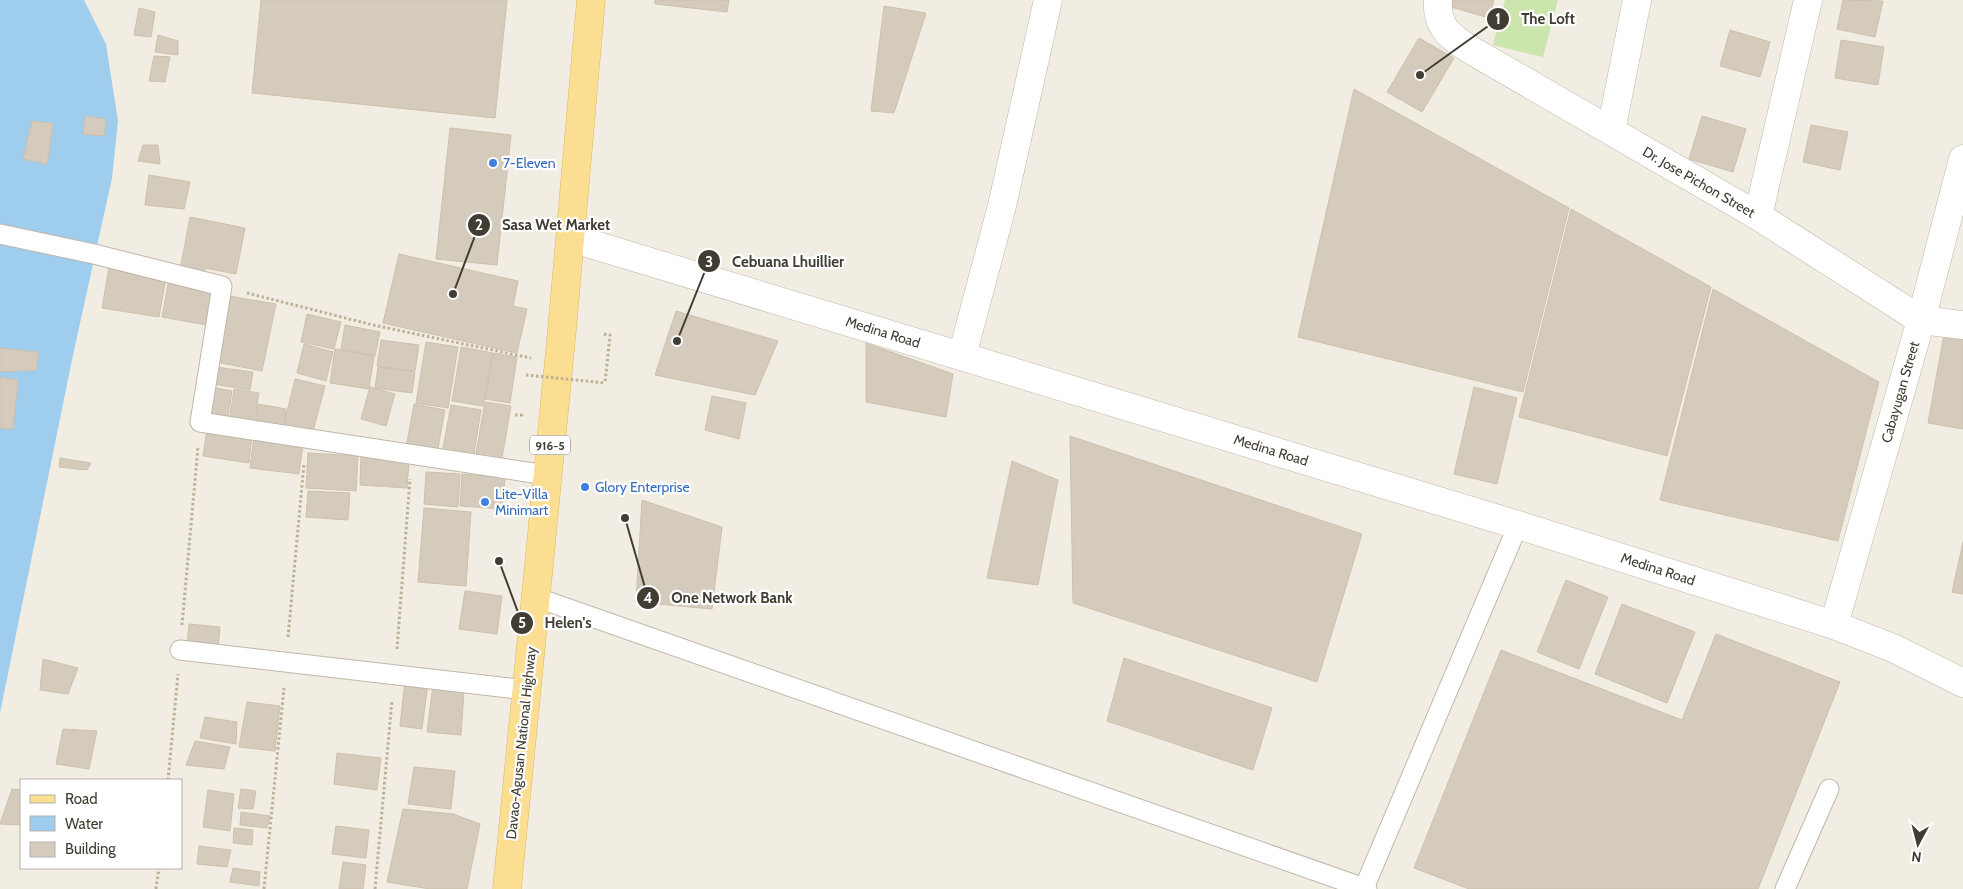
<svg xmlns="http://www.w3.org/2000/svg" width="1963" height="889" font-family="Cabin,sans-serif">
<rect width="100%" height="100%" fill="#f1ede3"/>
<path fill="#cbe5ac" d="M1505,0H1558L1543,57L1493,45Z"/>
<path fill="#9fcded" d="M0,0H84L106,44L118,121L112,178L73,355L0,713Z"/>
<path fill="#d5cbbc" stroke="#cdc0ac" d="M261,0H507L495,118L252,93Z
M655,0H729L727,12L655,4Z
M1450,0H1494L1489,18L1448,6Z
M1843,0L1883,1L1875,37L1837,29Z
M884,6L926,13L894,113L871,111Z
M139,8L155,12L151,37L134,35Z
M1730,30L1770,42L1760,77L1720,66Z
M158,35L178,41V55L155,52Z
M1419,38L1454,58L1422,112L1387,92Z
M1841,40L1884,47L1878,85L1835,78Z
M154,56L170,57L165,82L149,81Z
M1354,89L1569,208L1523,392L1298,337Z
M85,116L106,119L104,136L83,134Z
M1702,116L1746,129L1733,172L1689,159Z
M32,121L53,123L47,164L23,159Z
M1811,125L1848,132L1840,170L1803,162Z
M450,128L511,135L497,265L436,259Z
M143,145H158L160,164L138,161Z
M149,175L190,182L184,209L145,205Z
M1571,209L1711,287L1667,456L1519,417Z
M190,217L245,228L236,274L205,268L204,275L180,270Z
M399,254L518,281L513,306L527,309L517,353L383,323Z
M109,267L166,278L159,317L102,308Z
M169,279L219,288L212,326L162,317Z
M1713,289L1879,382L1838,541L1660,500Z
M229,296L276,304L262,371L216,362Z
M676,311L778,341L755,395L655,375Z
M307,314L341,322L334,349L301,342Z
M345,325L380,332L375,356L341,349Z
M1944,334L1963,338V429L1928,423Z
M381,340L419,345L415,371L377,366Z
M426,342L458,347L448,408L416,403Z
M866,343L953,374L946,417L866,402Z
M304,344L333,352L326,381L297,373Z
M461,347L493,353L483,406L452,401Z
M0,348L38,352L37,370L0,372Z
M335,349L374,356L369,389L330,383Z
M494,353L517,357L510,403L485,399Z
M216,367L253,372L250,390L213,384Z
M378,367L415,372L412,393L375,388Z
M0,377L18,380L13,429L0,428Z
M295,379L325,386L312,435L283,428Z
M211,387L232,391L227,423L206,419Z
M370,387L395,394L386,426L361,419Z
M1474,387L1517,398L1497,484L1454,474Z
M234,389L259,393L253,427L229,423Z
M712,396L746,403L739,439L705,430Z
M485,402L511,406L501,464L475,459Z
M258,404L286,409L283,430L255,425Z
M414,404L445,410L437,453L406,448Z
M451,405L481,410L473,459L442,454Z
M207,430L252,436L249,463L203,456Z
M1070,436L1362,534L1317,682L1073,603Z
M254,438L303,444L299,474L250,468Z
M308,453L358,456L356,491L306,488Z
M361,457L409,461L407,488L360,485Z
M60,458L91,463L87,470L59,467Z
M1012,461L1058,480L1038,585L987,578Z
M426,472L460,474L458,507L424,504Z
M462,474L505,478L502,509L460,506Z
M308,491L350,493L348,520L306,517Z
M642,500L722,527L712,609L636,602Z
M424,508L471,512L466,586L418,582Z
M1963,542V594L1952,592Z
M1566,580L1608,597L1579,669L1537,652Z
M465,591L502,596L497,634L459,629Z
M1622,604L1695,632L1667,703L1595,674Z
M189,624L220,627L218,649L187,646Z
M1716,634L1840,682L1758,889H1469L1414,868L1501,650L1682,720Z
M1124,658L1272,708L1253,770L1107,721Z
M43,659L78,668L68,694L40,690Z
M405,680L428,682L422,729L400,726Z
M433,685L464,690L461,735L427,732Z
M247,702L280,706L275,751L239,747Z
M205,717L237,722L236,744L200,738Z
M63,729L97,731L89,769L56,764Z
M195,741L230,747L224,769L186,765Z
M337,753L381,758L377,790L334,784Z
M414,767L455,771L451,809L408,804Z
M12,789L21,790V825L0,824Z
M241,789L256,791L253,809L238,808Z
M208,790L234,794L230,831L203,827Z
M403,809L453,814L480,824L467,889H430L387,882Z
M241,812L270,816L267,828L240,825Z
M336,826L369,830L366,858L332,854Z
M234,828L253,830L252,845L233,843Z
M199,846L231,850L227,867L197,864Z
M343,862L366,865L363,889H339Z
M233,868L260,872L259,886L230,882Z"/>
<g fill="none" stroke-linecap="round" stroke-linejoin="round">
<defs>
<path id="lane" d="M0,234L94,254L222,286L200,422L547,475
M535,597L1367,889
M180,650L526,690
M1364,888L1518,525
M1785,889L1829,789"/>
<path id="street" d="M1438,0C1436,26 1449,36 1469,49L1758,216L1921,320L1963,325
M1611,131L1637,0
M1758,216L1808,0
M571,238L1518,525L1834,625L1893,648L1963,683
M962,356L1002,206L1048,0
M1834,625L1921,320L1963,159"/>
<path id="primary" d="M507,889L562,330L591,0"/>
</defs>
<use href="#lane" stroke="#bfb7a9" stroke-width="21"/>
<use href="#street" stroke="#bfb7a9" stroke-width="29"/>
<use href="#primary" stroke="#e0bb62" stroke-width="29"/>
<path stroke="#bdb097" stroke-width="3" stroke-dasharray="2.5 2.5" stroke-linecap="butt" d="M247,293L373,325L531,358
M604,334L610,335L605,383
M515,415H522V412
M182,625L198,447
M288,637L304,464
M397,649L410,479
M168,780L178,674
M156,889L159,868
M264,889L284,688
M375,889L392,700"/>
<use href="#lane" stroke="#fff" stroke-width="19"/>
<use href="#street" stroke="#fff" stroke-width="28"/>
<use href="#primary" stroke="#fbde91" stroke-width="28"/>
<path stroke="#bdb097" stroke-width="3" stroke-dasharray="2.5 2.5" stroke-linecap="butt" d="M526,375L605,383"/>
</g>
<g fill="#3f7fe0" stroke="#fff" stroke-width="2">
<circle cx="493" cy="163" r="5"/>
<circle cx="585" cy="487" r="5"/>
<circle cx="485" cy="502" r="5"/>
</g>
<g text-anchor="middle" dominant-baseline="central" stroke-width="4.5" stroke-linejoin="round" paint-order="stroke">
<rect fill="#fff" stroke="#7b7770" stroke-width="1" x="530" y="435.5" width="40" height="19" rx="4"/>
<g font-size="12" font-weight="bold" fill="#423d33">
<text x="550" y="445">916-5</text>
</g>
<g font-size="14" fill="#366cbe" stroke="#fff" text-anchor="start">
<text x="503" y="163">7-Eleven</text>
<text x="595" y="487">Glory Enterprise</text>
<text x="495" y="494">Lite-Villa<tspan x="495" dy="16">Minimart</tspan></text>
</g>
<g font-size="14" fill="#423d33" stroke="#fff">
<text transform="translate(1699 182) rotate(30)">Dr. Jose Pichon Street</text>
<text transform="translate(883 332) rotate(17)">Medina Road</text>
<text transform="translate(1900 392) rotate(-74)">Cabayugan Street</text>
<text transform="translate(1271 450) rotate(17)">Medina Road</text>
<text transform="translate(1658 569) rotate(18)">Medina Road</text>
<text transform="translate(521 743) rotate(-84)">Davao-Agusan National Highway</text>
</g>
</g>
<path fill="none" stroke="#423d33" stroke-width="2" d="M1420 75L1498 19M453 294L479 225M677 341L709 261M625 518L648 598M499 561L522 623"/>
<g fill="#423d33" stroke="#fff" stroke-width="2">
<circle cx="1420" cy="75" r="5"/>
<circle cx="453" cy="294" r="5"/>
<circle cx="677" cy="341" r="5"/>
<circle cx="625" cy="518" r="5"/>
<circle cx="499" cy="561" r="5"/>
<circle cx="1498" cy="19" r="12"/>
<circle cx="479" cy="225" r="12"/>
<circle cx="709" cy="261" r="12"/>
<circle cx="648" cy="598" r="12"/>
<circle cx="522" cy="623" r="12"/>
</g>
<g font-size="15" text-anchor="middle" font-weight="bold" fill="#fff">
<text x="1498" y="24">1</text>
<text x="479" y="230">2</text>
<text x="709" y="267">3</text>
<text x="648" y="603">4</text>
<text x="522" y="628">5</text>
</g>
<g font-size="15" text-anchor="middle" font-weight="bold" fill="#423d33" stroke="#fff" stroke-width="4.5" stroke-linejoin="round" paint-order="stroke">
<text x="1548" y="24">The Loft</text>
<text x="556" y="230">Sasa Wet Market</text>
<text x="788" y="267">Cebuana Lhuillier</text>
<text x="732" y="603">One Network Bank</text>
<text x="568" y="628">Helen's</text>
</g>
<rect x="20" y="779" width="162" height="90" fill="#ffffff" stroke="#b3b1ad"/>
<rect x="30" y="795" width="25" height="8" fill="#fbde91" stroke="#b3b1ad"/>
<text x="65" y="804" font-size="15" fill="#423d33">Road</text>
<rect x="30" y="816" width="25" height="15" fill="#9fcded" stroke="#b3b1ad"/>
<text x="65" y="829" font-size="15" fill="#423d33">Water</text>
<rect x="30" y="842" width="25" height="15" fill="#d5cbbc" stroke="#b3b1ad"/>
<text x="65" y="854" font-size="15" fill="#423d33">Building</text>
<g transform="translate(1918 844) rotate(187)" stroke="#ffffff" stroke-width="4" paint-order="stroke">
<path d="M0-4L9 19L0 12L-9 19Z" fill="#423d33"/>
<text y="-8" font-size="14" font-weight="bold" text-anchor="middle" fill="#423d33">N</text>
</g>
</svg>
